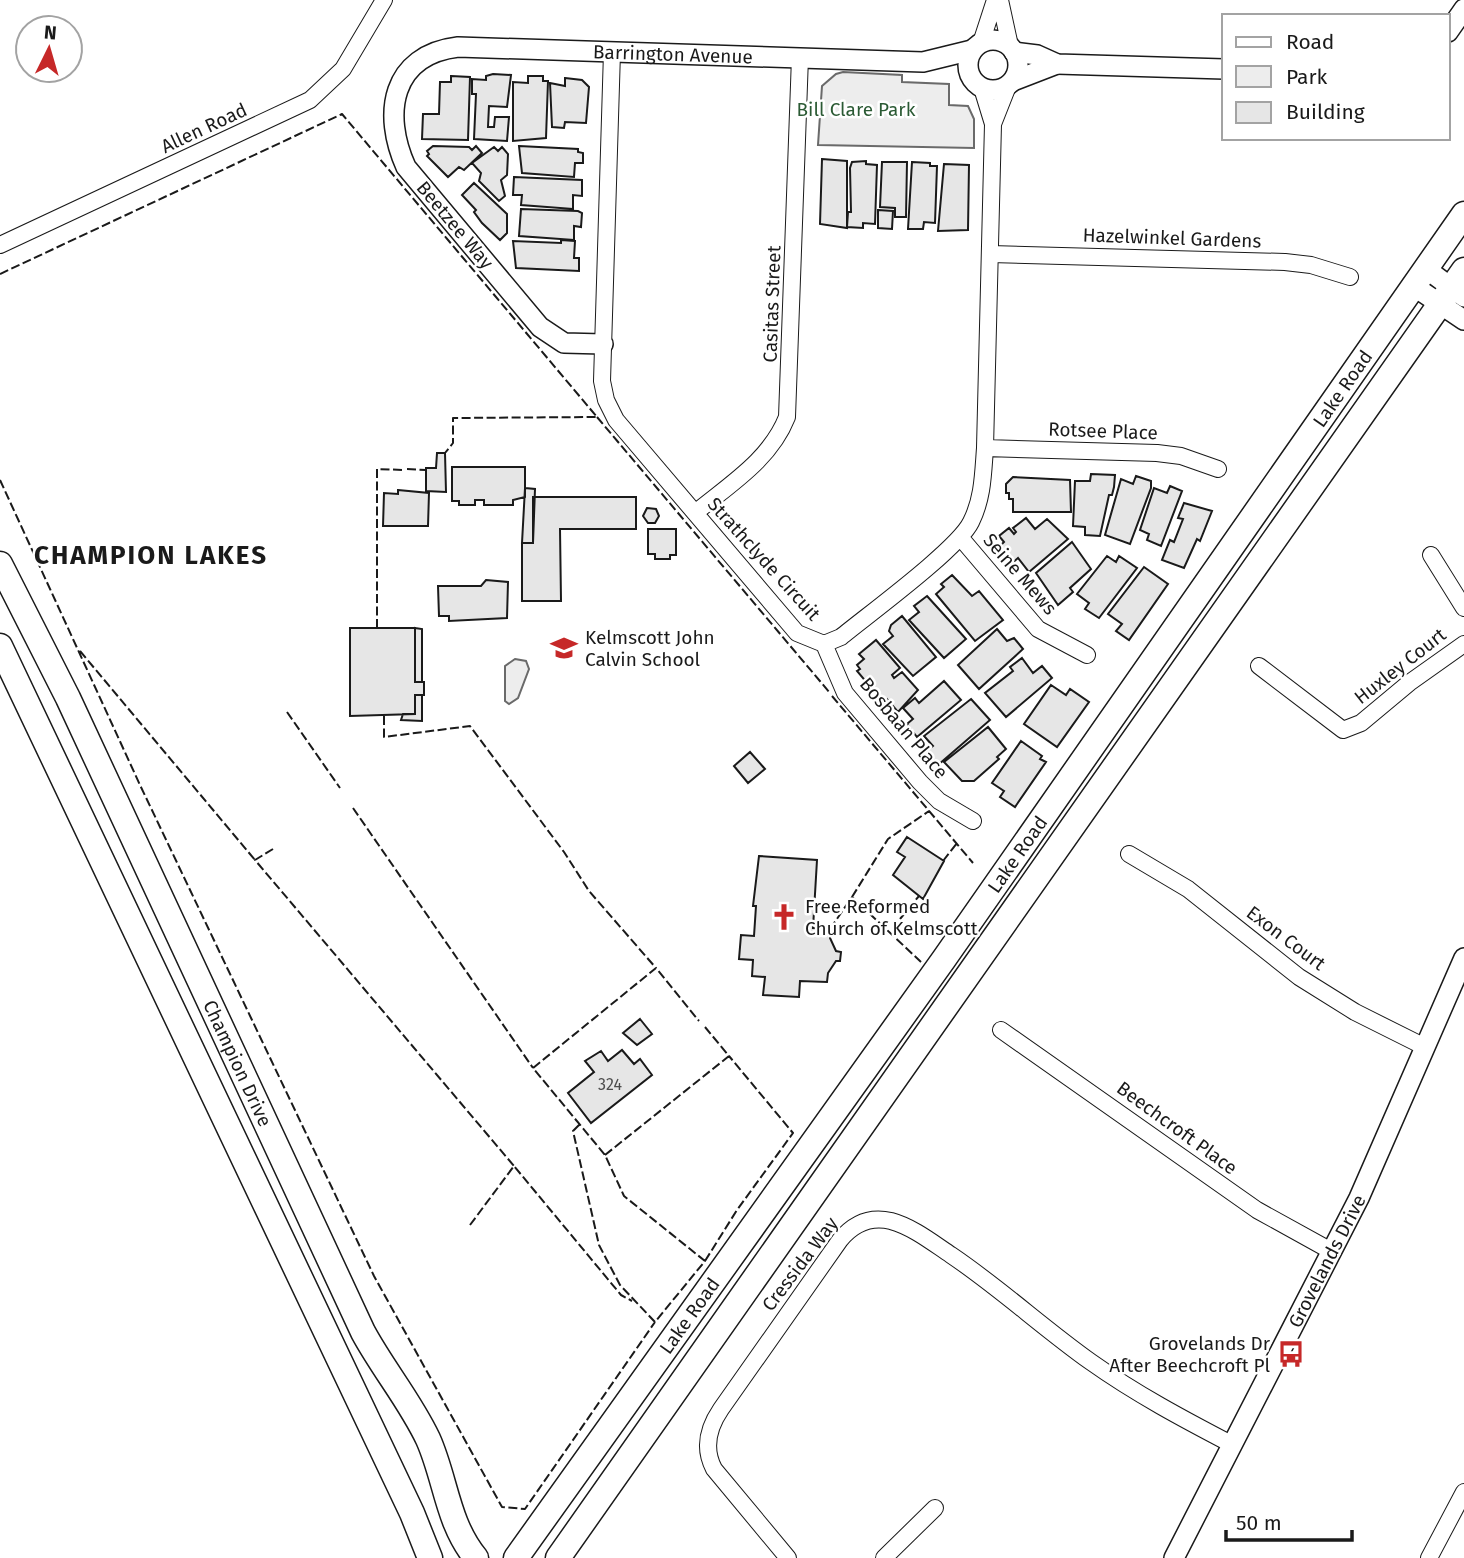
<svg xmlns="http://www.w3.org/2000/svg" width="1464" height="1558" font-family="'Fira Sans',sans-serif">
<rect width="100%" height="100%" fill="#fff"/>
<path fill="#ededed" stroke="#6a6a6a" stroke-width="2" d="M843,72L902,75V82L949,84V105L968,106L974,119V148L818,145L822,86L836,74Z
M515,659L526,661L529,669L518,698L509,704L505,701V666Z"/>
<path fill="#e6e6e6" stroke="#1a1a1a" stroke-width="2" d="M493,74L511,75L507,107L489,106L488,127H494L495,117H509L507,141L474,139L476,94H472V79L486,80V76Z
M451,76L470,77L468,140L422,139L423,114H439L440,82H451Z
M528,76H543V81H548L546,138L513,141V82L528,83Z
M565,78L582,80L589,87L586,123L565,122L564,128L552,127L550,83L565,86Z
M433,146L469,147L472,150L476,146L482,153L464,170L459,167L448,177L427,156L429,154L427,151Z
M519,146L578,149V152L583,153V163H575L574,177L522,173Z
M494,147L498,151L502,147L508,154L507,175L501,180L505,196L499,201L479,181L481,173L472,163Z
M822,159L847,161V228L820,224Z
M866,161V164L877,165L875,224L863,223V228L847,227L848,212H851L850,168L852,162Z
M882,162H907L906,217H895V208L880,207Z
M912,162L930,163V166H937L935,223L924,222L923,229H908Z
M944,164L969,165L968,230L938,231Z
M514,177L582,180V196L573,195V209L521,205L522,195H513Z
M474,183L507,214V233L500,240L482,223L474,212L476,210L462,195Z
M521,209L578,211L582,213L581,227L574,226V240L519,236Z
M878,210L893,211L892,229L878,228Z
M561,240L575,241L574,258H579V271L516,268L513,241L561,243Z
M437,453H445L446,492L426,491V468H436Z
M452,467H525V497L513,500V505H484V500H475V505H459V501H452Z
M1091,474L1115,475L1114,487L1112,495H1109L1100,536L1085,535V527L1073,526L1075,481H1090Z
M1136,476L1151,481V488L1130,544L1105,535L1121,479L1133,484Z
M1013,477L1070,480L1071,512H1013V499H1009V493H1006V484Z
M1170,486L1182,491L1161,546L1147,540L1149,534L1140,530L1154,488L1167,493Z
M525,488L535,489L533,543H522Z
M398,490L429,493L428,526H383L384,493L398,494Z
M533,497H636V529H560L561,601H522V543H533Z
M1184,503L1212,511L1200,541L1197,539L1184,568L1162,560L1170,540L1174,542L1183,519L1178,518Z
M647,508L656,509L659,516L655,523H648L643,516Z
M1026,518L1035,529L1047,519L1068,539L1029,572L1018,558L1011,564L998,548L1004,542L999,536L1009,528L1014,534L1016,532L1013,528Z
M648,529H676V555H670V559H655V554H648Z
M1072,542L1091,569L1070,588L1073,592L1058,605L1036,573Z
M1107,556L1116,562L1119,556L1137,568L1099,618L1085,609L1089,603L1077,594Z
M1144,567L1168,584L1129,640L1116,631L1122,624L1108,614Z
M952,575L972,596L979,591L1003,620L975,641L936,594L944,587L941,584Z
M486,580L508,582L507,618L449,621V616H439L438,586H481Z
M927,596L966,639L944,658L909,620L919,612L914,606Z
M902,616L936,657L913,676L883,644L893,636L889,631L891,625Z
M350,628H415V682H424V695H415V714L350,716Z
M415,628L422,629V682H415Z
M997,629L1007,641L1014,638L1023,649L979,689L958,665Z
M876,640L900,668L892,675L894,678L902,672L918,690L898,712L887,699L883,702L857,671L860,669L857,665L864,659L859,654Z
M1022,658L1033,673L1042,666L1052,678L1006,717L985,693L1013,671L1010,667Z
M944,681L961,700L917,737L907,724L913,719L903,708L915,698L919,703Z
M1051,685L1066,695L1070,689L1089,702L1057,747L1024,724Z
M415,695H422V721L401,720L403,714H415Z
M971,699L990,720L938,765L926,752L933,746L924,736Z
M988,727L1006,749L997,757L999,759L974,781H962L944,762Z
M1021,741L1042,756L1040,759L1046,762L1015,807L1000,797L1004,791L992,783Z
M750,752L765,769L748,783L734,766Z
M907,837L944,861L923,899L893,875L905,857L897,852Z
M759,856L817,860L813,928L830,929V938L836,951L841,952L840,961H836L828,973L827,982L800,981L799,997L763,995L765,977L752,976L753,960L739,959L741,935L754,936L756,906H753Z
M640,1019L652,1034L637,1045L623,1033Z
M622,1050L634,1064L640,1059L652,1075L591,1123L568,1093L594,1072L585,1061L601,1051L608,1061Z"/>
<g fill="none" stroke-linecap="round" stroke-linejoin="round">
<defs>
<path id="minor" d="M1000,0L1010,46
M981,43L995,0
M612,52L602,381L606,400L616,420L797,633L824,644L841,637C869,614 958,549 971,522C983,498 983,474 985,448L993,124L1008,86
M982,88L993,124
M0,245L310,100L343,69L384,0
M990,254L1285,262L1311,265L1350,277
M985,448L1157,453L1181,456L1218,469
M695,513C730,484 770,460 787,417L800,57
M960,537L1038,629L1087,655
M1431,555L1464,608
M824,644L845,693L920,782L939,801L973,821
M1259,666L1343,730L1361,723L1409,683L1464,644
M1129,854L1188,889L1299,977L1355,1012L1423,1046
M1001,1030L1257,1210L1333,1252
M788,1558L714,1469C703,1448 708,1428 721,1409L840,1240C853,1224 870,1216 891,1221C913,1227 933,1243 951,1255C1000,1288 1043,1328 1091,1362C1136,1394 1185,1420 1233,1445
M884,1558L935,1508
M1429,1558L1464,1492"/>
<g id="tertiary">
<path d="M1448,32L1464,9"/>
<circle cx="993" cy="65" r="25"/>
<path d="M1014,52L1037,55L1057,64L1224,69"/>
<path d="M1013,81L1057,64"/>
<path d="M1425,268L1464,297"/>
<path d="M1412,285L1464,320"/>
<path id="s1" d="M603,344L564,343L540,327L406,167C382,114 391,55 458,47L923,62L972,50"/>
<path id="s2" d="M1174,1558L1359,1198L1464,958"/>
</g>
<g id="primary">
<path id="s3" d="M0,564L68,698L363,1332C383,1369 410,1401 428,1439C446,1479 447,1523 476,1558"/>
<path d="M0,646L412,1513L430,1558"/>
<path id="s4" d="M516,1558L944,959L1464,214"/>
<path d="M558,1558L1464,270"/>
</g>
</defs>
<use href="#minor" stroke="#1a1a1a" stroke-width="18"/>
<use href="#tertiary" stroke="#1a1a1a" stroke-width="22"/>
<use href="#primary" stroke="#1a1a1a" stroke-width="27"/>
<use href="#minor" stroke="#fff" stroke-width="16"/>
<use href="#tertiary" stroke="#fff" stroke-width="19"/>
<use href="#primary" stroke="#fff" stroke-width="24"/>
<path stroke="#1a1a1a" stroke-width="2" stroke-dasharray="9 3.5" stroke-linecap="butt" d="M0,274L342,114L597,417L453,418V443L445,453
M597,417L830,693
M407,469L426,470
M0,480L140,785L374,1276L502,1507L525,1509L655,1322
M377,628V469L403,470
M80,651L255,860
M832,696L973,863
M287,712L340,788
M384,716V737L470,726L564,852L589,891L656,968
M353,808L533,1068
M273,849L255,860L514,1166
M943,861L957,843
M852,897L888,839L929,811
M900,919L919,896
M830,929L852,897L921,962
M579,1125L573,1131L599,1245L620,1285L655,1322L705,1261L624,1196L605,1155L533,1068L656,968L699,1021
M605,1155L729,1056L705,1027
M470,1225L514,1166L621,1295L632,1301
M705,1261L737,1210L793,1133L729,1056"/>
</g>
<defs>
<symbol id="school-bare" viewBox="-9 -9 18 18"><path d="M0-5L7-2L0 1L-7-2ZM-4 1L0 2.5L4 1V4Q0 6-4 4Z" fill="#c62828" stroke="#fff" stroke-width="2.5" paint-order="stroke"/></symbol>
<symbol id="church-bare" viewBox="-9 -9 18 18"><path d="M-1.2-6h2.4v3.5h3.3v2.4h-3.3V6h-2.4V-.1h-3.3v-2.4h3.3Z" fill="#c62828" stroke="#fff" stroke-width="2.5" paint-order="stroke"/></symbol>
<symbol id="bus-bare" viewBox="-9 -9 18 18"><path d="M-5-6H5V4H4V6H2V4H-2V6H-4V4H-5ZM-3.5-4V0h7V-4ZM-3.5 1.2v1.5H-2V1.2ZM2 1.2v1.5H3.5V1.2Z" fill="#c62828" stroke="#fff" stroke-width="2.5" paint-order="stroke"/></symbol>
</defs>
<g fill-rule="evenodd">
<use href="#school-bare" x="545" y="629" width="38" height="38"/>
<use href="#church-bare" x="765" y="898" width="38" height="38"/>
<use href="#bus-bare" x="1272" y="1335" width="38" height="38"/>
</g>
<g text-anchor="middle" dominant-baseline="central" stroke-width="5" stroke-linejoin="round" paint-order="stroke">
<g font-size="16" fill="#4d4d4d">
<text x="610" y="1084">324</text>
</g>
<g font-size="19" fill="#1a1a1a" stroke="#fff">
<text stroke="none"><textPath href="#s1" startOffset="649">Barrington Avenue</textPath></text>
<text transform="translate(204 128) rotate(-25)">Allen Road</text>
<text transform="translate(455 225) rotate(50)">Beetzee Way</text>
<text transform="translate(1172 238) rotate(2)">Hazelwinkel Gardens</text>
<text transform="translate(772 304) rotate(-88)">Casitas Street</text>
<text stroke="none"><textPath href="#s4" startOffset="1432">Lake Road</textPath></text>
<text transform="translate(1103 431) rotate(2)">Rotsee Place</text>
<text transform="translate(764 559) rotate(48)">Strathclyde Circuit</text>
<text transform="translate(1020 574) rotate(49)">Seine Mews</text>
<text transform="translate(1400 666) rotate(-38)">Huxley Court</text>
<text transform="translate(904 728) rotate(50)">Bosbaan Place</text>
<text stroke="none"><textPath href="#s4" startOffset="864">Lake Road</textPath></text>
<text transform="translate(1286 938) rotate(37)">Exon Court</text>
<text stroke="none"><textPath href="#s3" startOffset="553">Champion Drive</textPath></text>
<text transform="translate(1177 1128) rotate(36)">Beechcroft Place</text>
<text stroke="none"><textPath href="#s2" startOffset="334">Grovelands Drive</textPath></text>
<text transform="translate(800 1264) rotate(-53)">Cressida Way</text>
<text stroke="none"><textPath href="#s4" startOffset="298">Lake Road</textPath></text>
</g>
<g font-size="19" fill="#2b5a34" stroke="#fff">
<text x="856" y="109">Bill Clare Park</text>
</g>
<g font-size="19" fill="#1a1a1a" stroke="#fff" text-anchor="start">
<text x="585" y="637">Kelmscott John<tspan x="585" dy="22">Calvin School</tspan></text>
<text x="805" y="906">Free Reformed<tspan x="805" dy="22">Church of Kelmscott</tspan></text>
<text x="1270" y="1343" text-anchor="end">Grovelands Dr<tspan x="1270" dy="22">After Beechcroft Pl</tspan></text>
</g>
<g font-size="26" font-weight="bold" letter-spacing="2" fill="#1a1a1a" stroke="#fff">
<text x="151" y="555">CHAMPION LAKES</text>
</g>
</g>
<rect x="1222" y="14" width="228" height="126" fill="#ffffff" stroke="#a3a3a3" stroke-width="2"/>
<rect x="1236" y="37" width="35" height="10" fill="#ffffff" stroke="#a3a3a3" stroke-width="2"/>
<text x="1286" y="49" font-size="21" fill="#1a1a1a">Road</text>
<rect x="1236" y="66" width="35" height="21" fill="#ededed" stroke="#a3a3a3" stroke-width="2"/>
<text x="1286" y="84" font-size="21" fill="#1a1a1a">Park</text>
<rect x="1236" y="102" width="35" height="21" fill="#e6e6e6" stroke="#a3a3a3" stroke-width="2"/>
<text x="1286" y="119" font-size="21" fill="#1a1a1a">Building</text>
<g transform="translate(49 49) rotate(5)"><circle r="33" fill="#ffffff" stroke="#a3a3a3" stroke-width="2"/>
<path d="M0-5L12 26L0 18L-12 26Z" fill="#c62828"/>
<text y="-10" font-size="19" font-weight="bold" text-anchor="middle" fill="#1a1a1a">N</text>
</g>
<path d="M1226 1530v10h126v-10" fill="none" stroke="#1a1a1a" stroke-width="3.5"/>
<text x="1236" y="1530" font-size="21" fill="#1a1a1a" stroke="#ffffff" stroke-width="5" paint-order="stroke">50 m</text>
</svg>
